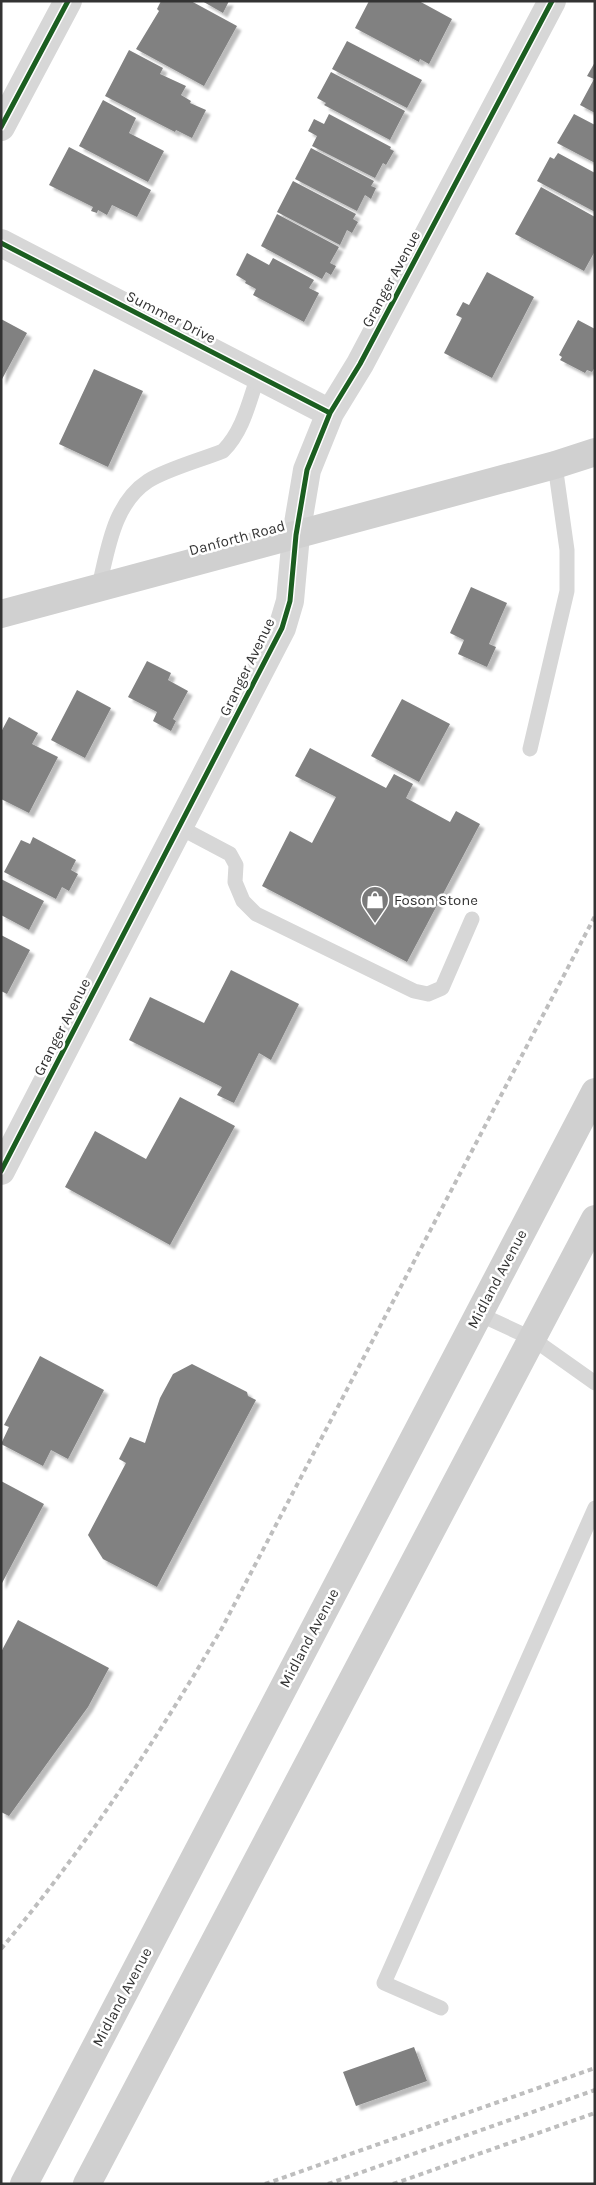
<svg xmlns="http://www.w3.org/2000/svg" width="596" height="2185" font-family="Karla,sans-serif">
<defs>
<filter id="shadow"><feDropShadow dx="4.5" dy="4.5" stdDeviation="1" flood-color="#0004"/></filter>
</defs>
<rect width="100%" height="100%" fill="#fff"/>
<path fill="#818181" filter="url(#shadow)" d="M161,1H191L237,26L204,86L136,49L159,11L157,9Z
M202,1H229L223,13Z
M369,1H419L452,19L429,64L420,59L419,62L355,28Z
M347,41L422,80L407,108L332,69Z
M129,50L163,68L160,74L186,86L181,95L191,101L190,103L206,110L192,138L176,130L175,132L105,96Z
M595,62V113L580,105L594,79L587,76Z
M331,72L405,111L390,140L324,105L326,103L317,98Z
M103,100L136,118L129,133L164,151L148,182L79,146Z
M329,114L391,147L390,149L394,151L386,165L383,163L375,178L312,146L317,136L308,131L314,119L324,124Z
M574,114L595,125V163L557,143Z
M69,147L151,190L137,217L112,205L107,215L98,210L97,213L91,211L93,207L49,185Z
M311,148L374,181L371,186L376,188L371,199L365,195L357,211L295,179Z
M558,153L595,173V212L537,181L550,157L554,159Z
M293,181L356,214L353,219L358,222L352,233L347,230L340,245L277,212Z
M541,187L595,217V251L584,271L515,234Z
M277,214L339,247L330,263L336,266L331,275L326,272L322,279L261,246Z
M247,253L269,265L273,258L314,280L309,288L319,293L304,322L253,295L256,289L245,283L246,281L236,275Z
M487,272L534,297L492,378L444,353L462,318L456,315L463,302L469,305Z
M1,319L27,333L1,381Z
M578,320L595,329V367L592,372L587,370L585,373L560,360L562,357L559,355Z
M94,369L143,391L108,467L59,444Z
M471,587L507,603L489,644L496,647L487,667L458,654L464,640L450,633Z
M147,661L171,673L168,680L188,691L173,719L176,721L171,731L153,721L157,712L128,697Z
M77,690L111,708L85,758L51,740Z
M402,699L450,724L419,782L371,756Z
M9,717L38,733L32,744L58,757L29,813L1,799V732Z
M310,748L386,788L394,774L413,784L406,798L450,822L456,811L480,824L407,962L262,886L290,831L312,843L336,797L295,776Z
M33,837L76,860L71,870L78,874L69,891L62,887L56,899L4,872L21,840L30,844Z
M1,879L44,901L29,930L1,915Z
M1,935L30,950L7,994L1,991Z
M231,970L299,1004L271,1060L259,1053L234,1103L217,1095L222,1087L129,1040L150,997L204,1023Z
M180,1097L235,1126L170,1245L65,1187L95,1131L146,1159Z
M40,1356L104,1390L68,1459L51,1450L43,1466L1,1444L9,1427L4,1425Z
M192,1364L247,1392L248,1396L256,1400L157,1587L103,1559L88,1535L126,1463L119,1459L130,1437L145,1443L160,1398L173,1374Z
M1,1481L44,1504L1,1585Z
M18,1620L109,1668L88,1707L9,1816L1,1812V1652Z
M414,2047L427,2081L356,2106L343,2072Z"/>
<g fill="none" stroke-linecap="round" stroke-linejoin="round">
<path stroke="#d7d7d7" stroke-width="15" d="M99,586C108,550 113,504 148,481C167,469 201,460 223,451C243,431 249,402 258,376
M530,749L567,591V550L555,465
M179,827L230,854L236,865L235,882L243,901L256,914L414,991L428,994L442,988L472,919
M479,1314L533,1339L595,1383
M441,2008L384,1983L595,1508"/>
<path stroke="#d7d7d7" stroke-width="28" d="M1,127L68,1
M1,243L330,413
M1,1171L282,628L290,601L296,535L307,470L330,413L360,364L552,1"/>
<path stroke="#d0d0d0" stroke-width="28" d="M1,614L555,465L595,452
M24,2184L595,1092
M87,2184L595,1219"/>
<path stroke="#bebebe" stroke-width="4" stroke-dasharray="5 4" stroke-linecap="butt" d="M1,1949C85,1848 156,1741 222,1628L595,916
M265,2184L595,2068
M328,2184L595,2090
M393,2184L595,2113"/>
<defs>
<path id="cycleway" d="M1,127L68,1
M1,243L330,413
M1,1171L282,628L290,601L296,535L307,470L330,413L360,364L552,1"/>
</defs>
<use href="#cycleway" stroke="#fff" stroke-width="8"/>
<use href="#cycleway" stroke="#1b5e20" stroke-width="5"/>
</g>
<defs>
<symbol id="shop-pin" viewBox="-11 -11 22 30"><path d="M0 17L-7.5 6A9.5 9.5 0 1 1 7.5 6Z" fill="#7a7a7a" stroke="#fff"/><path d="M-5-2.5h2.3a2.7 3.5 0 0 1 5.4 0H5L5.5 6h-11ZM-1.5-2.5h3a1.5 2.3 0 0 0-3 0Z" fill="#fff"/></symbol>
</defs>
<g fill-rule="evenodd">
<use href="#shop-pin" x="359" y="884" width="32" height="43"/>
</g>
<g text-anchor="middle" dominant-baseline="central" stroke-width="5" stroke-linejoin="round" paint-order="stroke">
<g font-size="15" fill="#333" stroke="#fff">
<text transform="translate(391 279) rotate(-62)">Granger Avenue</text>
<text transform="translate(171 317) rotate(27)">Summer Drive</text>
<text transform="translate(237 538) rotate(-15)">Danforth Road</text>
<text transform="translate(247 667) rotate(-64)">Granger Avenue</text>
<text transform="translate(62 1027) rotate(-63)">Granger Avenue</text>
<text transform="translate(497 1279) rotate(-62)">Midland Avenue</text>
<text transform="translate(309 1638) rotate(-62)">Midland Avenue</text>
<text transform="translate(122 1997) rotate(-62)">Midland Avenue</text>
</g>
<g font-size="15" fill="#333" stroke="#fff" text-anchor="start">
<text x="394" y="900">Foson Stone</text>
</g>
</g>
<rect width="596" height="2185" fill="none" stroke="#333333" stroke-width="5"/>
</svg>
